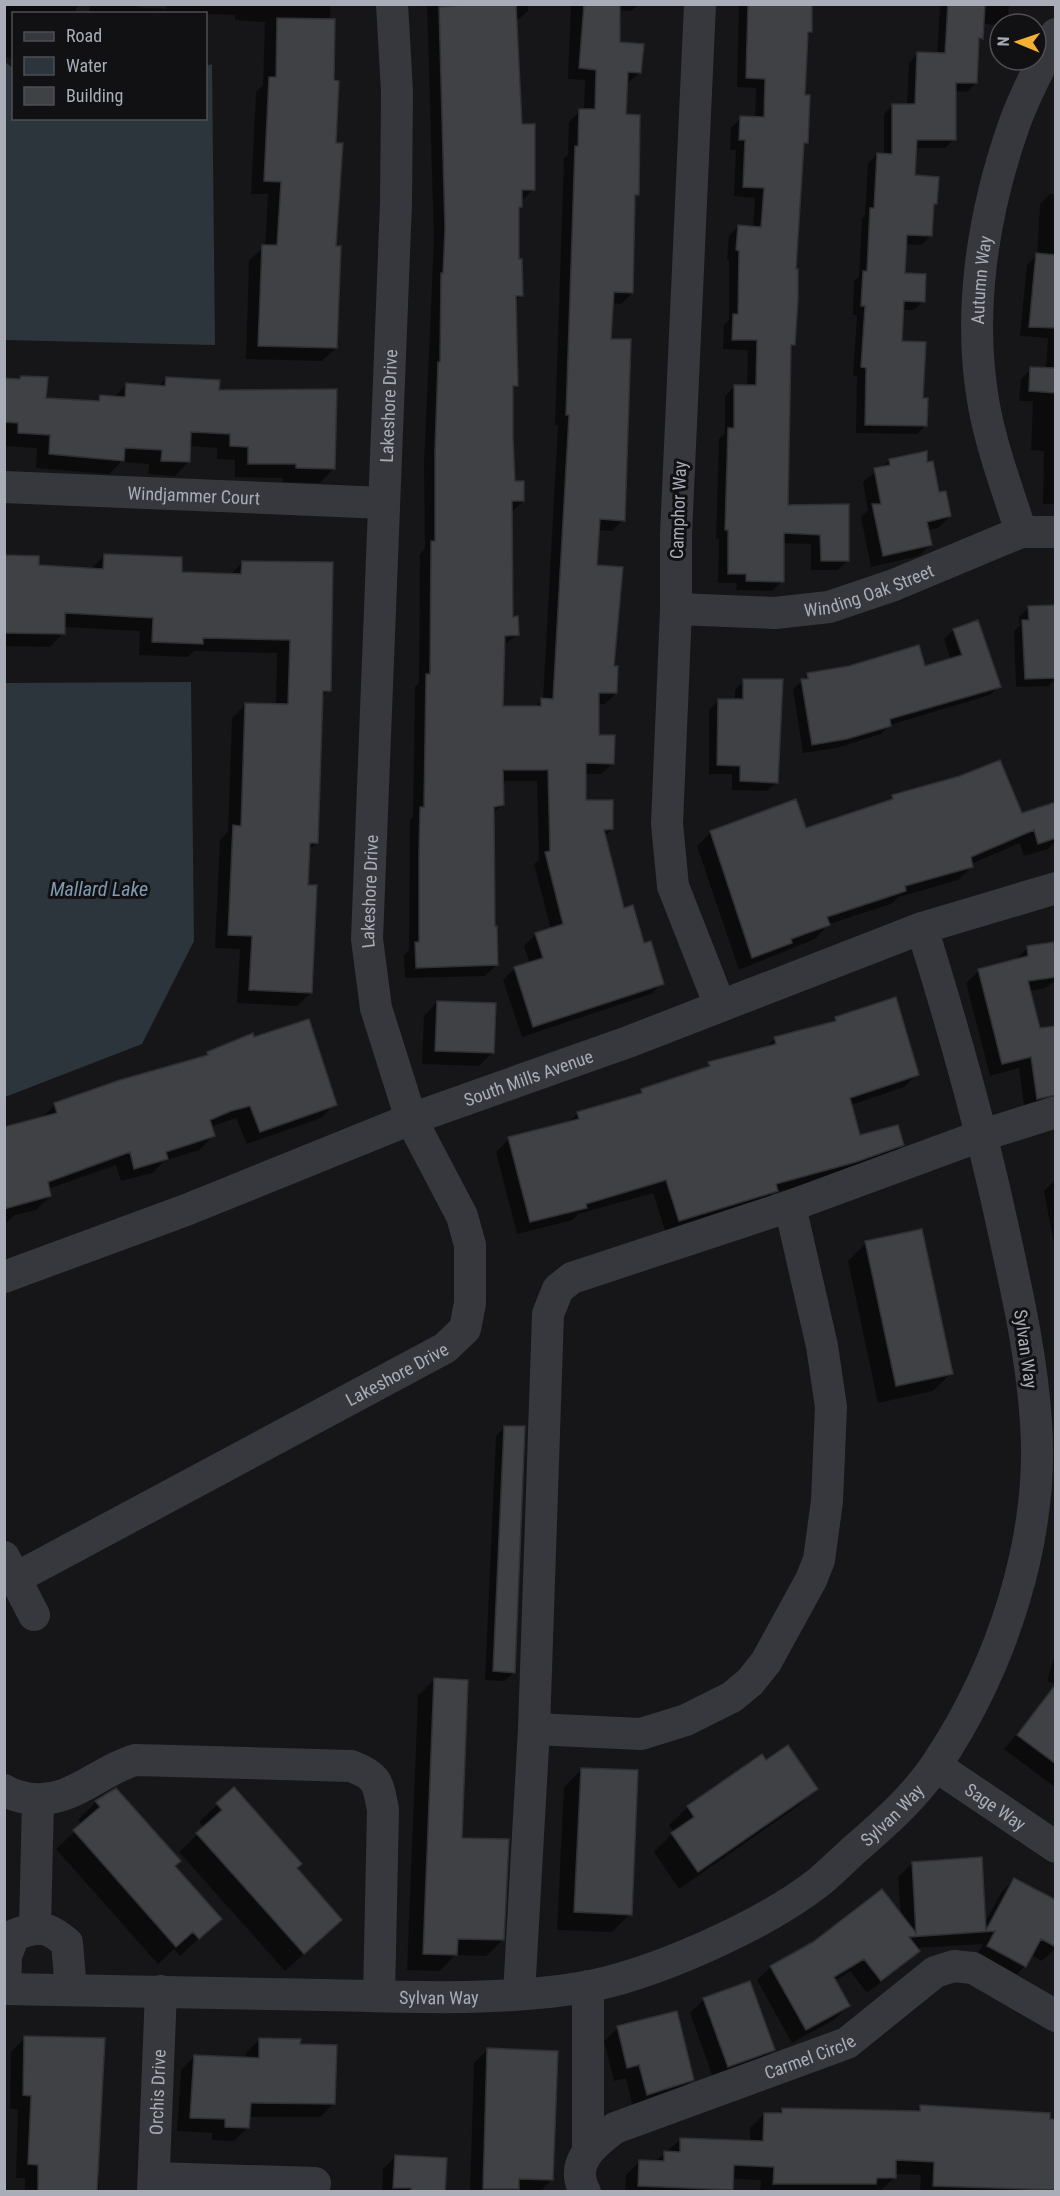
<svg xmlns="http://www.w3.org/2000/svg" width="1060" height="2196" font-family="'Roboto Condensed',sans-serif">
<rect width="100%" height="100%" fill="#161618"/>
<path fill="#2c353c" d="M5,62L13,68L14,118H206V66L212,64L215,345L5,340Z
M191,682L194,941L142,1044L5,1097V683Z"/>
<path fill="#0007" d="M4,4H78L74,14H14V60L4,56Z
M90,4H137V7L166,9V4H330L336,348L322,361L246,359L249,260L265,247L268,194H251L256,92L263,85L265,22L235,20V15L206,14H89Z
M427,4H528V11L515,22L517,84H521V126L534,189L521,201L517,209V261L521,295L515,302L517,385L511,391L513,483L523,501L511,513V618L517,635L503,646L502,707H534L543,700L558,426L555,425L564,158L568,155L569,122L580,111H584L585,80L568,79L571,4H638L632,11L621,10L619,44L640,73L626,84L625,116L637,195L633,199L632,293L621,304L612,303L610,341L623,520L612,531L598,530L595,567L616,693L605,704H597V737L613,763L601,774H584L585,802L612,829L604,837L623,910L662,983L651,994L522,1037L503,980L514,969L530,964L524,946L535,935L551,930L534,864L539,860L537,781H502V805L492,814L493,928L496,965L485,976L405,978L404,955L409,950L410,820L413,817L415,687L419,683L420,554L425,549L424,463L434,241Z
M739,4H811V32L807,36L803,96L807,142L802,146L795,271L794,345L789,349L786,507L847,506L848,560L838,570H811V544L782,543V581L772,591L736,590L737,583H718L719,539H716L719,439L725,433V396L735,386H747L748,350L723,349L724,325L729,320V260H727L729,236L738,226L753,228L755,198L734,196L736,150H730L731,128L741,118H755L756,88L737,87Z
M940,4H1009L1008,16L999,25L983,24L982,38L977,43L976,83L967,92L955,91L954,139L945,148H915L913,177L936,203L932,207L930,236L921,245L905,244L904,274L923,301L914,310H902L900,342L921,400L926,425L917,434L856,433L857,376H853L857,315H853L854,281L859,277L862,219L865,215L868,163L878,154L884,155V114L893,105H907L909,63L918,54H937Z
M1050,194H1056V504H1043L1044,451L1031,450L1033,401H1019L1021,379L1031,369H1046L1048,338L1020,336L1027,265L1037,254L1040,204Z
M21,377L45,400L95,402L100,397L113,398L126,385L158,387L166,379L218,392L333,469L320,483L283,482V478L235,477V460L217,459V448L189,446L188,462L175,476L148,474L149,464L121,462L109,474L36,468L37,448L5,446L4,380L18,381Z
M890,460L925,464L950,516L938,528L928,530L931,544L919,556L871,567L861,517L868,510L863,482Z
M4,556L37,567L91,569L104,556L180,573L230,575L242,563L329,690L321,698L316,843L309,850L307,886L311,993L297,1006L237,1003L240,949L215,948L220,840L228,832L232,718L245,705H276L277,653L194,651L188,657L139,655L140,631L64,627L63,633L50,647L4,646Z
M1056,606V678L1048,686L1016,687L1014,631L1020,625L1019,617L1028,608Z
M977,622L999,686L990,695L890,725L881,734L836,748L803,753L793,689L808,675L850,668H924L951,660L944,639L953,630Z
M744,681L776,782L767,791L732,790V774H709V710L718,701H735V690Z
M893,797L1021,815H1056V841L1048,849L1024,856L1020,843L971,864L972,866L958,880L899,897L891,904L829,924L815,939L739,970L697,846L711,832L805,830L886,803Z
M1056,943V980L1045,988L1029,991L1039,1029L1056,1027V1110L1025,1111L1019,1068L990,1076L966,983L979,971L1015,960L1028,947Z
M437,1002L493,1052L479,1066L422,1064L424,1016Z
M836,1018L917,1074L904,1087L851,1105L859,1137L902,1145L889,1158L842,1175L773,1193L762,1204L666,1233L653,1193L578,1214L573,1220L517,1234L496,1152L509,1139L568,1123L578,1113L636,1096L642,1091L703,1070L709,1064L765,1049L775,1038L831,1024Z
M253,1038L335,1104L321,1118L247,1144L236,1118L210,1127L213,1136L199,1150L164,1161L153,1173L121,1181L116,1165L48,1189L50,1196L36,1210L15,1215L4,1225V1132L41,1118L55,1105L202,1059L208,1053Z
M1056,1179V1255L1044,1191Z
M866,1243L951,1373L933,1391L878,1403L848,1261Z
M505,1427L514,1672L505,1681L485,1680L496,1436Z
M1056,1651V1684L1047,1681Z
M434,1680L460,1839L503,1940L486,1956L455,1955L440,1971L407,1970L418,1696Z
M1054,1688L1056,1690V1788L1004,1749Z
M761,1756L765,1762L816,1788L798,1806L679,1889L654,1852L674,1832L669,1825L688,1807Z
M582,1769L630,1914L612,1932L557,1930L564,1787Z
M234,1789L295,1869L322,1938L285,1971L179,1852L204,1828L199,1822Z
M96,1802L173,1866L220,1919L180,1956L174,1949L158,1964L56,1849L82,1825L78,1820Z
M912,1863L984,1924L1001,1893L1014,1879L1056,1902V1948L1042,1961L1031,1955L1025,1966L1011,1980L974,1960L983,1944L916,1948L918,1951L904,1964L867,1993L850,1971L835,1981L848,2006L835,2019L792,2043L757,1980L771,1967L901,1916L898,1877Z
M704,1999L773,2050L760,2063L714,2080L690,2013Z
M618,2028L693,2079L679,2093L633,2108L626,2078L614,2081L604,2041Z
M25,2038L96,2175H99V2192H25V2178H16L18,2109H10L11,2052Z
M260,2039L299,2046L334,2103L320,2117H249L248,2127L234,2141L212,2140V2133L177,2131L181,2070L194,2057L246,2059V2053Z
M488,2049L552,2179L540,2192H470L474,2063Z
M921,2106L1056,2118V2192H920L921,2175L894,2174V2178L880,2191L760,2192L761,2180L732,2179L729,2192H625L626,2175L640,2161L655,2162L681,2139L750,2142V2128L764,2114H777L782,2109L915,2112Z
M395,2157L444,2192H382L383,2169Z"/>
<path fill="#404145" stroke="#303034" stroke-width="1.5" d="M474,4H516L522,124H535V190H522V207H519V259H522L523,296H516L518,386H513V437L515,481H524V501H512L513,617L518,616L519,635L505,636L503,706H541V698L553,699L569,415H566L575,146H578L579,109H595L596,70L579,68L584,4H620V42L644,44L641,73L628,72L626,114L640,115L639,195H635L633,293L614,292L611,339H631L625,521L600,519L597,565L623,567L614,666H618L617,693H599V735H615L614,764L586,763V800H613V829L604,830L624,908L633,905L644,943L651,941L664,984L533,1027L514,967L543,958L535,933L563,924L545,852L550,851L548,770H503L504,805L494,807L495,926H497L498,965L416,968L415,942H419V853L420,807H424L426,674H430L431,541H435V451L438,362H440L441,273H443L445,229L439,7Z
M748,4H812V32H808L805,95H810L808,143H804L796,269H798V300L795,345H791L788,505L849,504V561H821L820,535L784,533V582L746,581V574H728V530H725L728,428H734V385H756L757,340H732L733,314H738L739,251L736,250L738,225L761,227L764,188L743,187L745,140H739L740,116L764,117L765,79L746,78Z
M948,4H985L983,39L979,38L977,83H956V140H917L915,175L939,177L937,204H934L932,236L907,235L905,273L926,274L925,302L904,301L902,341L926,342L923,398H928L927,426L865,425L866,368L861,367L865,306H861L863,271H867L870,208H874L877,153L892,154V104H915L917,52L945,53Z
M277,18L335,19L334,80L339,81L336,143H343L336,246H341L337,348L258,346L262,245H277L281,182L264,181L269,77H276Z
M1036,253L1056,255V328L1029,327Z
M1030,367L1056,368V393L1029,391Z
M21,376L48,377L46,398L99,401L100,395L125,397L126,383L165,386L166,377L220,380L219,390L337,389L335,469L296,468V464H248V447L230,446V434L191,432L190,462L161,461L162,450L125,448L124,461L49,454L50,435L18,433V423L4,422V378L20,379Z
M927,451V462L933,461L939,492L946,491L951,516L927,522L932,545L883,556L872,504H881L874,468L890,465L889,459Z
M104,554L182,557V572L241,574L242,561L333,562L331,691H323L318,843H310L308,885H317L312,993L249,990L252,936L228,935L233,825L241,826L245,703L288,704L290,640L203,638V644L152,642L153,618L65,613V634L4,633V555L39,556V565L103,569Z
M1055,605L1056,678L1025,679L1022,620H1029L1028,606Z
M978,620L1001,687L890,719L891,726L847,739L812,745L801,679H808L807,673L849,666L919,645L925,666L962,655L953,629Z
M743,679H783L778,783L740,781V766L717,765L718,699H743Z
M1000,760L1022,813L1056,802V838L1038,844L1034,830L971,857L973,867L905,886L906,891L827,917L830,925L791,939L792,943L752,958L710,831L796,799L806,828L893,799L892,795L960,776Z
M1054,942L1056,977L1028,981L1040,1028L1056,1026V1095L1037,1099L1031,1057L1002,1064L978,969L1028,956L1027,946Z
M896,997L919,1075L850,1098L860,1135L898,1125L904,1145L856,1162L776,1184L778,1191L679,1221L666,1180L586,1204L587,1208L530,1222L508,1137L579,1119L577,1112L642,1093L641,1089L710,1066L708,1062L776,1044L774,1037L836,1021L835,1017Z
M437,1001L496,1003L494,1053L435,1051Z
M309,1019L337,1105L260,1132L250,1106L231,1111L210,1120L215,1136L166,1152L168,1159L134,1169L130,1152L48,1182L51,1196L4,1209V1127L57,1113L54,1103L120,1080L208,1055L207,1052L253,1033L254,1037Z
M922,1229L953,1374L896,1386L865,1241Z
M504,1426H525L515,1673L493,1671Z
M434,1678L468,1680L462,1838L509,1839L504,1940L458,1939L457,1955L423,1954Z
M1056,1684V1764L1017,1735Z
M788,1745L818,1789L698,1872L671,1833L694,1817L687,1806L762,1754L766,1760Z
M581,1768L638,1770L632,1915L574,1912Z
M234,1787L302,1864L297,1868L342,1920L304,1954L196,1833L222,1810L216,1803Z
M116,1788L181,1861L175,1866L222,1919L199,1939L193,1932L176,1947L73,1830L100,1807L95,1801Z
M982,1857L986,1930L1014,1878L1056,1900V1947L1041,1939L1026,1967L987,1946L995,1931L909,1937L920,1951L881,1981L864,1959L834,1977L850,2006L806,2030L770,1966L813,1942L882,1889L916,1933L912,1862Z
M750,1981L775,2050L728,2067L703,1998Z
M677,2011L694,2080L647,2095L639,2065L627,2068L617,2026Z
M24,2036L105,2038L97,2192H38V2165L28,2164L31,2096L23,2095Z
M259,2038L301,2039L300,2044L337,2045L335,2104L251,2103L249,2128L225,2127V2119L190,2118L194,2055L259,2058Z
M487,2048L558,2051L553,2180L519,2179V2189H483Z
M920,2105L1050,2113V2119H1056V2190L933,2186L934,2162L896,2160V2178H877L876,2184H773L774,2167L734,2165L733,2190L638,2186L639,2160L664,2161V2151L680,2152V2138L763,2141L764,2113H782V2108L920,2111Z
M395,2155L447,2158L445,2192H411V2188H393Z"/>
<g fill="none" stroke-linecap="round" stroke-linejoin="round">
<g stroke="#37383d" stroke-width="32">
<path d="M700,4L676,534V609L667,824L673,886L720,1006"/>
<path id="s1" d="M4,487L384,503"/>
<path id="s2" d="M1021,532C1008,491 992,449 984,406C967,313 983,213 1014,125C1025,93 1042,64 1056,34"/>
<path id="s3" d="M676,609L775,613L829,607L894,585L1021,532H1056"/>
<path id="s4" d="M4,1277L186,1210L411,1119L628,1042L922,928L1056,888"/>
<path d="M4,1557L34,1615"/>
<path id="s5" d="M16,1578L445,1348L465,1329L470,1303V1245L462,1216L411,1119L376,1008L367,939L396,203L397,91L392,4"/>
<path d="M534,1729L641,1734L686,1720L732,1697L750,1682L766,1662L811,1580L819,1560L827,1501L831,1407L822,1346L790,1206"/>
<path id="s6" d="M936,1766L1056,1847"/>
<path d="M4,1790C11,1795 18,1796 26,1798C70,1806 97,1771 135,1760L351,1766C378,1776 378,1783 383,1810L379,1996"/>
<path d="M35,1927L38,1800"/>
<path d="M588,1986V2148"/>
<path id="s7" d="M4,1989C111,1990 218,1992 325,1995C405,1997 501,2001 579,1988C649,1977 763,1926 819,1882C831,1872 842,1861 854,1850C884,1824 916,1796 938,1762C1002,1665 1044,1540 1036,1423C1032,1357 1017,1292 1003,1228C981,1126 953,1027 922,928"/>
<path d="M5,1989L6,1956L14,1935C39,1926 46,1925 67,1943L71,1990"/>
<path d="M519,1994L534,1729L548,1314L558,1289L572,1278L790,1206L983,1135L1056,1112"/>
<path d="M154,2178L315,2183"/>
<path id="s8" d="M153,2192L161,1991"/>
<path id="s9" d="M585,2192C569,2162 594,2144 615,2128L847,2043L935,1972L954,1966L973,1968L1056,2016"/>
</g>
</g>
<g text-anchor="middle" dominant-baseline="central" stroke-width="6" stroke-linejoin="round" paint-order="stroke">
<g font-size="18" fill="#a8adb8" stroke="#111113">
<text stroke="none"><textPath href="#s2" startOffset="258">Autumn Way</textPath></text>
<text stroke="none"><textPath href="#s5" startOffset="1458">Lakeshore Drive</textPath></text>
<text stroke="none"><textPath href="#s1" startOffset="190">Windjammer Court</textPath></text>
<text transform="translate(678 510) rotate(-88)">Camphor Way</text>
<text stroke="none"><textPath href="#s3" startOffset="196">Winding Oak Street</textPath></text>
<text stroke="none"><textPath href="#s5" startOffset="972">Lakeshore Drive</textPath></text>
<text stroke="none"><textPath href="#s4" startOffset="561">South Mills Avenue</textPath></text>
<text transform="translate(1026 1349) rotate(82)">Sylvan Way</text>
<text stroke="none"><textPath href="#s5" startOffset="432">Lakeshore Drive</textPath></text>
<text stroke="none"><textPath href="#s6" startOffset="72">Sage Way</textPath></text>
<text stroke="none"><textPath href="#s7" startOffset="939">Sylvan Way</textPath></text>
<text stroke="none"><textPath href="#s7" startOffset="435">Sylvan Way</textPath></text>
<text stroke="none"><textPath href="#s9" startOffset="286">Carmel Circle</textPath></text>
<text stroke="none"><textPath href="#s8" startOffset="100">Orchis Drive</textPath></text>
</g>
<g font-size="20" font-style="italic" fill="#7f9bb3" stroke="#111113">
<text x="99" y="889">Mallard Lake</text>
</g>
</g>
<rect width="1060" height="2196" fill="none" stroke="#a8adb8" stroke-width="12"/>
<rect x="12" y="12" width="195" height="108" fill="#111113" stroke="#4d4f55" stroke-width="1.5"/>
<rect x="24" y="32" width="30" height="9" fill="#37383d" stroke="#4d4f55" stroke-width="1.5"/>
<text x="66" y="42" font-size="18" fill="#a8adb8">Road</text>
<rect x="24" y="57" width="30" height="18" fill="#2c353c" stroke="#4d4f55" stroke-width="1.5"/>
<text x="66" y="72" font-size="18" fill="#a8adb8">Water</text>
<rect x="24" y="87" width="30" height="18" fill="#404145" stroke="#4d4f55" stroke-width="1.5"/>
<text x="66" y="102" font-size="18" fill="#a8adb8">Building</text>
<g transform="translate(1018 42) rotate(272)"><circle r="28" fill="#111113" stroke="#4d4f55" stroke-width="1.5"/>
<path d="M0-4.5L10 22L0 15L-10 22Z" fill="#f2b134"/>
<text y="-9" font-size="16" font-weight="bold" text-anchor="middle" fill="#a8adb8">N</text>
</g>
</svg>
